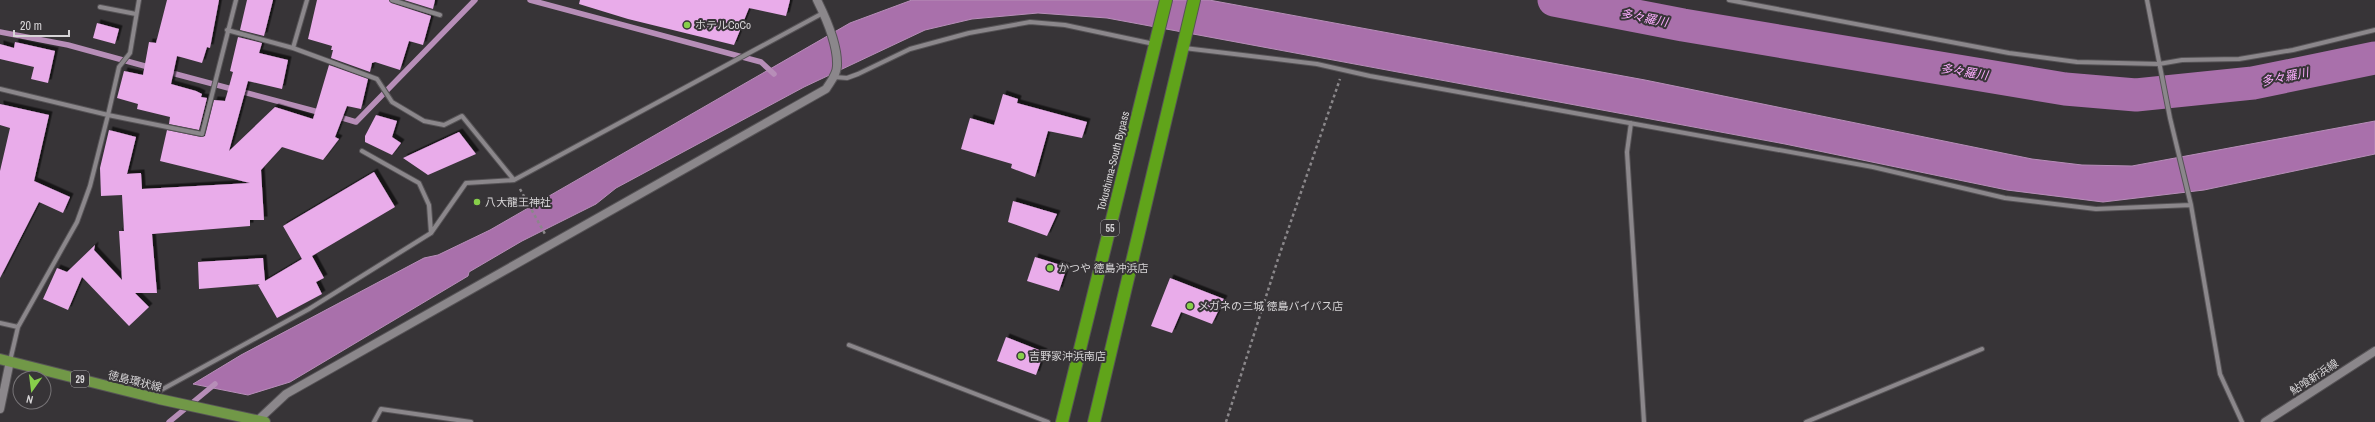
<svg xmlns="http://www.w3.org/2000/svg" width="2375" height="422" font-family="'Archivo Narrow','Noto Sans JP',sans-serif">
<defs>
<filter id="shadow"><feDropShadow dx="3.5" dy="-3.5" stdDeviation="0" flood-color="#0009"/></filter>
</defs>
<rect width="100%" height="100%" fill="#373437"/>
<path fill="#a970ab" stroke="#b78eb8" d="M912,0H1209L1645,80L2032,159L2082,165L2132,166L2375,121V154L2204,190L2103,202L2007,190L1785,144L1107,18L1038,13L972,19L925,30L804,87L616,188L596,204L522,241L469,272L468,276L290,382L248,395L193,384L241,355L424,258L438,255L490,230L850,23Z"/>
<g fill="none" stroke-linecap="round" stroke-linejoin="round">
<path stroke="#b78eb8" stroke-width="5.5" d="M530,0L761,62L774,74
M0,32L68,45L152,68
M168,72L322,113
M336,116L356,122L475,0
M169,422L215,384"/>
<path stroke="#a970ab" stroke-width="33" d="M1554,0L1683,25L2065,89L2136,95L2253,83L2375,58"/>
</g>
<path fill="#e9acea" filter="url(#shadow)" d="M167,0H219L210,48L207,47L202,63L177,56L171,84L196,91L202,94L201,97L207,98L199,130L169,124L170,117L137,109L138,104L117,98L124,71L143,75L149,42L156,43Z
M247,0H273L264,36L240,30Z
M317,0H389L391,3L431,16L423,45L409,41L400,70L375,62L372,63L370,72L331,58L333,50H331L332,46L308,39Z
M404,0H435L433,9Z
M580,0H790L786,16L749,8L734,45L628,19L579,4Z
M97,23L119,29L115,44L93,38Z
M238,37L262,43L259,53L288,60L282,89L248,81L229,151L275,107L313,119L329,65L368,79L361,109L347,106L335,137L339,139L323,160L282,147L261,170L264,220H250V226L152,234L157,293H135L149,307L129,326L82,277L68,310L43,299L57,268L67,272L95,245L94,250L122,280L119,231H124L122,195L101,196L100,168L109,130L136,137L127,174L141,173L142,189L250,183L160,161L167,130L201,137L205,136L214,100L225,101L233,72L230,71Z
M15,42L55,51L48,83L31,79L34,67L0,59V44L14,48Z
M1003,94L1018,99L1017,103L1087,122L1082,138L1048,131L1035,177L1011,168L1012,164L961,149L970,118L994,125Z
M0,104L49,115L34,181L70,197L63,213L39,202L0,278V171L10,128L0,125Z
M376,115L397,121L392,137L401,143L392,155L365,142V136Z
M459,132L476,154L428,175L403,158Z
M374,172L395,207L312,256L324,278L316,282L322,294L277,318L258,285L260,284L199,289L198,262L263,258L265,281L302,259L283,226Z
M1013,201L1057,214L1047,236L1008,222Z
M1035,257L1067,267L1059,291L1027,281Z
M1170,278L1224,299L1212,324L1181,312L1172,333L1151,326Z
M1006,337L1044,352L1036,375L997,361Z"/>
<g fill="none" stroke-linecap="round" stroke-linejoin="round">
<defs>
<path id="street" d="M392,0L440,15
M1729,0L2009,53L2077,62L2159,64L2182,60L2239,59L2293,50L2375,30
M2147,0L2170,118L2191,205L2220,374L2242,422
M100,7L136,14
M227,30L293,48L377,79L392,102L424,121L444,125L462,116L514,180
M293,48L307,0
M1184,48L1317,64L1370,76L1873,167L2005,198L2096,209L2191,205
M834,77L847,78L858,74L910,49L969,33L1030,22L1065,25L1154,44
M0,89L108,115L119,67L130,53L139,0
M1631,123L1627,152L1644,422
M362,151L419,183L429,205L431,233
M0,323L18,327
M849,345L1048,422
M10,361L18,327L77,222L90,186L108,115L202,134L236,0
M152,395L309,309L431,233L466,183L514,180L823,13
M374,422L381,409L471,422
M1806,422L1982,349"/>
<path id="secondary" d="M0,409L10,361
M256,422L286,394L826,89C830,82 837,75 837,66C838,46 826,18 817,0
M2265,422L2375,351"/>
<path id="primary" d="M0,359L159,399L265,422"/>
<path id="highway" d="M1062,422L1166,0
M1094,422L1194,0"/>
</defs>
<use href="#street" stroke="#565356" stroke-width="6"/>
<use href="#secondary" stroke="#565356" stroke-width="10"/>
<use href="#primary" stroke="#565356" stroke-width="12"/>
<use href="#highway" stroke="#565356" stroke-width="14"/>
<path stroke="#8a878a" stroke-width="2.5" stroke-dasharray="3 3" stroke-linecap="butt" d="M520,189L545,234
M1226,422L1278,259L1340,79"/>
<use href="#street" stroke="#8b878b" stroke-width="4"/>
<use href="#secondary" stroke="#8b878b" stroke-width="8"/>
<use href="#primary" stroke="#719847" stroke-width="10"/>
<use href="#highway" stroke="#60a41a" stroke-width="12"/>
</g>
<g fill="#87cf4a" stroke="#373437" stroke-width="1.5">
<circle cx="687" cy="25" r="4"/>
<circle cx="477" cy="202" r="4"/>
<circle cx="1050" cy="268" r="4"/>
<circle cx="1190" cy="306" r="4"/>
<circle cx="1021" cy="356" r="4"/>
</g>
<g text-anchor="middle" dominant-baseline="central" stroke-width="4" stroke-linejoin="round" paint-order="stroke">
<g fill="#373437" stroke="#a7a5a7" stroke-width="1">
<rect x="1101" y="220" width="18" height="16" rx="3"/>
<rect x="71" y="371" width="18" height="16" rx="3"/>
</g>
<g font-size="10" font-weight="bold" fill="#d7d5d7">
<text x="1110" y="228">55</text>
<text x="80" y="379">29</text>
</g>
<g font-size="11" fill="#d7d5d7" stroke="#373437" text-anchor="start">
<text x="695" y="25">ホテルCoCo</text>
<text x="485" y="202">八大龍王神社</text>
<text x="1058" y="268">かつや 徳島沖浜店</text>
<text x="1198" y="306">メガネの三城 徳島バイパス店</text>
<text x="1029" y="356">吉野家沖浜南店</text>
</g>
<g font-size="11" fill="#d7d5d7" stroke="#373437">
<text transform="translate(1113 161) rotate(-76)">Tokushima-South Bypass</text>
<text transform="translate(2314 377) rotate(-33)">鮎喰新浜線</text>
<text transform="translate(135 381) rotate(14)">徳島環状線</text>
</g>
<g font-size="12" font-style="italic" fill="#fbacfd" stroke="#373437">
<text transform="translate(1644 18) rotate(11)">多々羅川</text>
<text transform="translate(1964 72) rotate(9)">多々羅川</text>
<text transform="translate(2285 77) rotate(-12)">多々羅川</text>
</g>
</g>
<g transform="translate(32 390) rotate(194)"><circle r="19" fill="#373437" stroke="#777477"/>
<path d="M0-3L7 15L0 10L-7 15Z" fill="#87cf4a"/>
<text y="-6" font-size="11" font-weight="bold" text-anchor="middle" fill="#d7d5d7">N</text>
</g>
<path d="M14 30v6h55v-6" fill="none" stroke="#d7d5d7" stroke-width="2"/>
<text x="20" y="30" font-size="12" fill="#d7d5d7" stroke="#373437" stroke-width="3" paint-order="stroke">20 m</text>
</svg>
